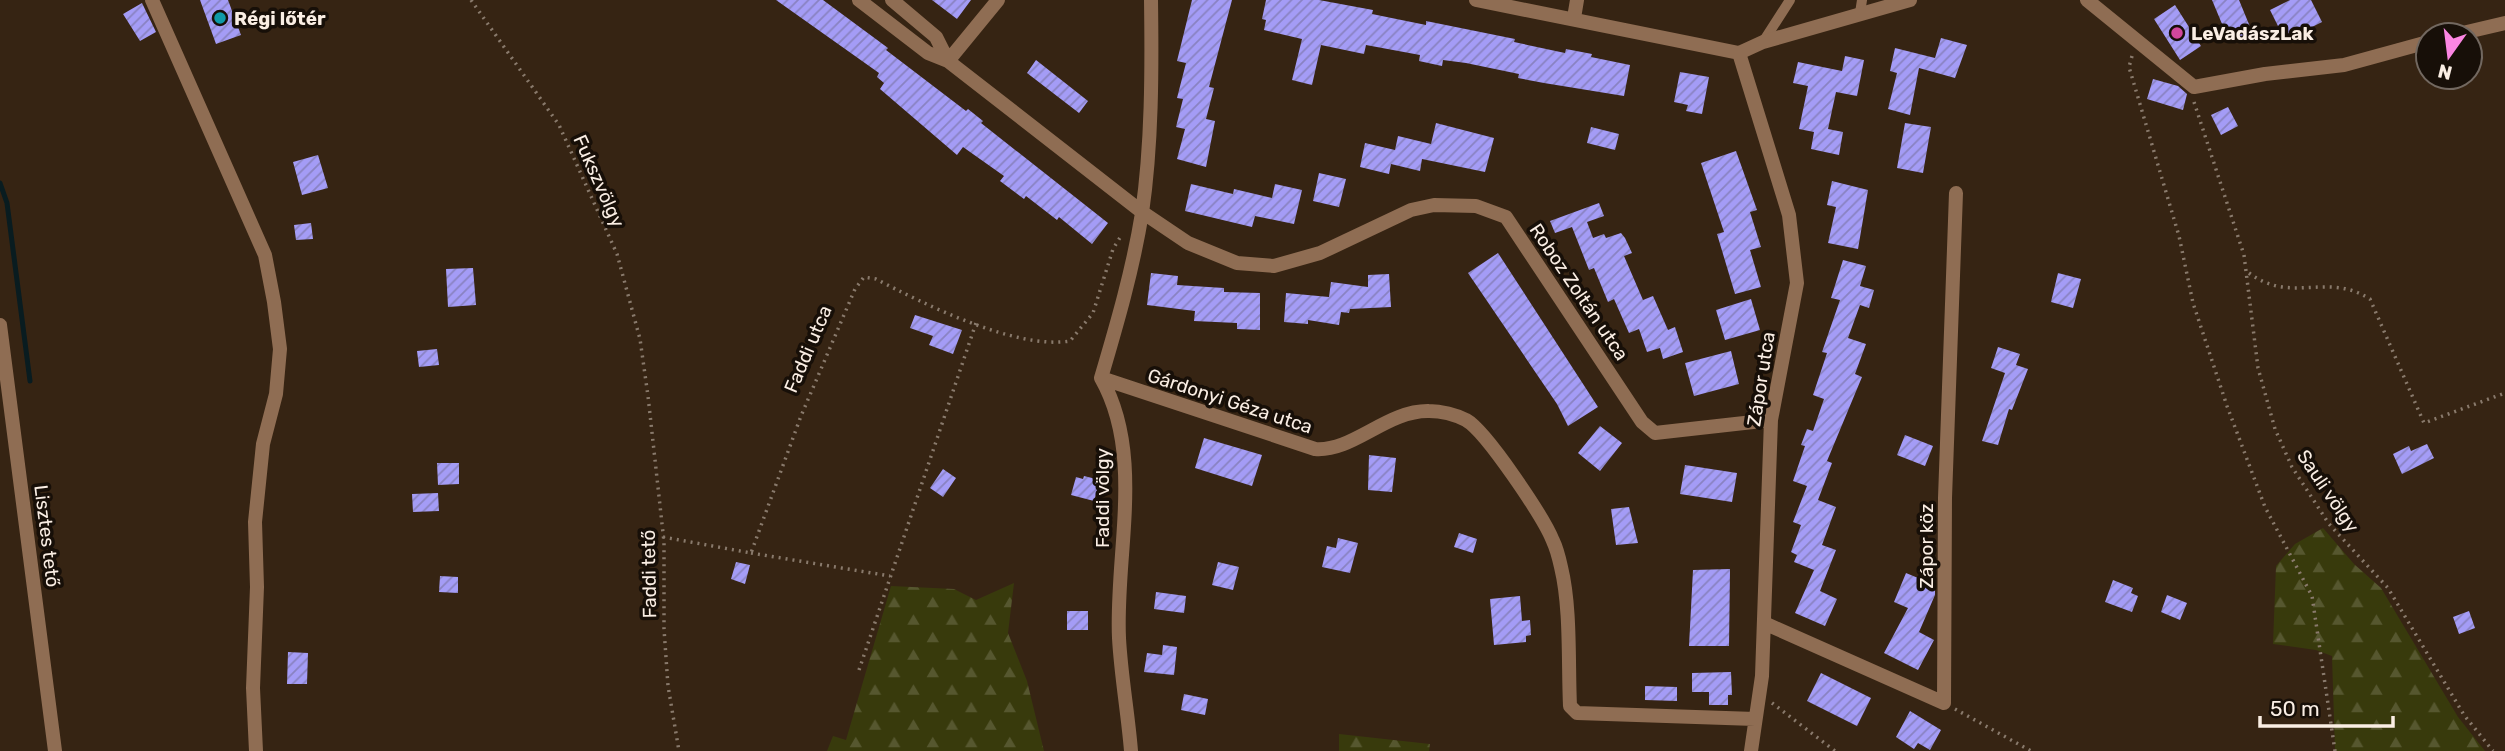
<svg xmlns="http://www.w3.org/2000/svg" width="2505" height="751" font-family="Rubik,sans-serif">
<defs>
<pattern id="forest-firs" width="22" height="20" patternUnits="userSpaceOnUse" patternTransform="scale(1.75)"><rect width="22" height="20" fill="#383a0c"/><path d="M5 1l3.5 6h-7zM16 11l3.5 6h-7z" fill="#56572f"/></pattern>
<pattern id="building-hatch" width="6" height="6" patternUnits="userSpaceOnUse" patternTransform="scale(1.75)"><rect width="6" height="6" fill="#a49cf6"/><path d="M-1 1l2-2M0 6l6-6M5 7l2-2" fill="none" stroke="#8982c1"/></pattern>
</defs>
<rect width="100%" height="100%" fill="#362413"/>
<path fill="url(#forest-firs)" d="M2323,528L2354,564L2381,588L2458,717L2485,751H2335L2332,656L2316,650L2273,644L2276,566L2295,544Z
M1014,583L1008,633L1027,681L1044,751H827L833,736L846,740L891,586L954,589L976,600Z
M1339,734L1430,744L1429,751H1339Z"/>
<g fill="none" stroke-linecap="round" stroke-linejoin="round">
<path stroke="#091c20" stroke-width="5" d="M0,183L7,203L30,381"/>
</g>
<path fill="url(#building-hatch)" d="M200,0H228L241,35L216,44Z
M776,0H823L888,48L886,50L966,111L968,109L983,121L981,123L1108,223L1092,244L1059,217L1057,220L1026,196L1024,199L1000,181L1004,176L963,147L957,155L880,89L884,83L877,77L879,73Z
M932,0H971L957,19Z
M1192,0H1232L1209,87L1214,88L1206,119L1215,121L1206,167L1177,159L1185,129L1176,127L1183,99L1177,98L1186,63L1177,61Z
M1266,0H1319L1373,10L1372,14L1426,25V21L1515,39L1514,42L1565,53L1566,49L1592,54L1591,57L1630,65L1624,96L1544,83L1518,78L1519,74L1466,63L1443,60L1442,66L1419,61L1420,55L1366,45L1364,54L1321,45L1312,85L1292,80L1302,39L1264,30L1266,20L1262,19Z
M2212,0H2239L2253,34L2230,43Z
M2290,0H2311L2322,22L2302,32L2300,27L2283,36L2270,10Z
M142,3L156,32L140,41L123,14Z
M2175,5L2201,46L2180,60L2154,19Z
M1941,38L1967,45L1955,78L1919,68L1910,115L1888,109L1897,73L1890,71L1895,48L1935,58Z
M1845,56L1864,60L1857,96L1836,92L1828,129L1843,132L1839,155L1811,149L1814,132L1799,129L1808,86L1793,83L1798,62L1842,71Z
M1036,60L1088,101L1079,113L1027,73Z
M1680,72L1709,77L1702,114L1686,111L1688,105L1674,102Z
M2153,79L2178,86L2187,94L2183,110L2147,99Z
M2228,107L2238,126L2221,135L2211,115Z
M1436,123L1494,138L1485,172L1422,159L1420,171L1391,164L1389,174L1360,167L1365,143L1395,150L1398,136L1431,144Z
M1905,123L1931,127L1923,173L1897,168Z
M1591,127L1619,134L1615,150L1587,143Z
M1736,151L1757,210L1750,212L1761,247L1750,250L1761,287L1735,294L1717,234L1724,232L1701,163Z
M318,155L328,188L302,195L293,162Z
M1319,173L1346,179L1339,207L1313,201Z
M1832,181L1868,190L1858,249L1828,243L1836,207L1827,205Z
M1191,184L1233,194L1234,189L1272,198L1275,184L1302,190L1294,224L1255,216L1252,227L1185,211Z
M1599,203L1604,216L1587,222L1593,238L1604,234L1606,238L1621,233L1625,238L1632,253L1624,256L1643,300L1653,296L1668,330L1675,327L1683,352L1663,359L1660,348L1647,352L1639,329L1629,333L1614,299L1608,302L1594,268L1589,270L1572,227L1555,233L1550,221Z
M311,223L313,239L296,240L294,225Z
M1498,253L1598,407L1568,426L1557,404L1468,273Z
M1843,260L1866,266L1860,286L1874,290L1869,308L1860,305L1848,338L1866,344L1855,374L1862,377L1827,461L1832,463L1818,500L1836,507L1822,545L1836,550L1820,591L1837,599L1825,626L1795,613L1814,570L1794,562L1797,555L1791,552L1801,525L1793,522L1807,486L1793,481L1805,446L1801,445L1807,429L1813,431L1824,399L1813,395L1827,353L1822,352L1840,300L1831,298Z
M473,268L476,305L448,307L446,269Z
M1151,273L1178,276L1177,285L1224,288V292L1260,293V330L1237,329V323L1194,321L1195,311L1147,305Z
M2058,273L2081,279L2073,308L2051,302Z
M1389,274L1391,307L1350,309L1349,313L1341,312L1339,325L1308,320V324L1284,322L1286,293L1329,297L1331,282L1368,287V275Z
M1751,299L1760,330L1725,340L1716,310Z
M915,315L962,330L953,354L929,345L933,336L910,328Z
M1998,347L2020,354L2016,365L2028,369L2012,410L2009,409L1998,445L1982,441L2005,373L1991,368Z
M437,349L439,365L419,367L417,351Z
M1731,351L1739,384L1694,396L1685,363Z
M1600,426L1622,443L1600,471L1578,453Z
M1905,435L1933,446L1925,466L1897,455Z
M1204,438L1262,455L1252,486L1195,468Z
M2427,444L2434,458L2402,474L2393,454L2409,446L2411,451Z
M1369,455L1396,458L1392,492L1368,490Z
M437,463H459V484L438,485Z
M1685,465L1737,473L1732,502L1680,494Z
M943,469L956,478L943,497L930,488Z
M1084,476L1100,480L1094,501L1071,495L1076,477L1083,479Z
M438,493L439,511L413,512L412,494Z
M1629,507L1638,543L1616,545L1611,509Z
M1459,533L1477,539L1473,553L1454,547Z
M1338,538L1358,543L1350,573L1322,567L1327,546L1336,548Z
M736,562L750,565L745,584L731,579Z
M1218,562L1239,567L1233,590L1212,585Z
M1730,569L1729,646H1689L1693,570Z
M1906,573L1935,585V595L1919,632L1934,640L1918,670L1884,653L1908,608L1894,602Z
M440,576L458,577V593L439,592Z
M2113,580L2133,588L2131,593L2138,596L2132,612L2105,602Z
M1156,592L1186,596L1184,613L1154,609Z
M2167,595L2187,603L2180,620L2161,612Z
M1520,596L1522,621L1530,620L1531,635L1526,636V642L1494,645L1490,599Z
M1067,611H1088V630H1067Z
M2469,611L2475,628L2459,634L2453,617Z
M1163,645L1177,647L1174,675L1144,672L1147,653L1162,655Z
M288,652L308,653L307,684H287Z
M1731,672L1732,695H1728V705H1709V692H1692V673Z
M1821,673L1871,698L1857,726L1807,701Z
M1645,686L1677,687V701L1645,700Z
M1184,694L1208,699L1205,715L1181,710Z
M1910,711L1941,730L1930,750L1918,743L1914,749L1896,737Z"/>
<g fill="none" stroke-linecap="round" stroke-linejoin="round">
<path stroke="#897a6c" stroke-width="3.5" stroke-dasharray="2 5" stroke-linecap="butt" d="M471,0L559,125L617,254L640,339L648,396L664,542V629L668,686L679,751
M2132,56L2129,67L2179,236L2193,303L2227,406L2265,507L2312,596L2335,751
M2194,102L2244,255L2258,368L2275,429L2292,467L2329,524L2388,588L2464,715L2493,751
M2249,273C2292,305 2326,271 2370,299L2424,423L2505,393
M663,537L751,553L801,416L855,289L864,277L876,279C924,304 1016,350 1070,341L1093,313L1113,249L1121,236
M751,553L890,576
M859,670L976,323
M1772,703L1835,751
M1955,709L2031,751"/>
<path stroke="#8f6d53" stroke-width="10" d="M1860,13L1862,0
M1763,42L1790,0"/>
<path stroke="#8f6d53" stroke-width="14" d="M152,0L265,255L274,302L280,349L276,394L263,444L255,522L257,587L253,688L256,751
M859,0L928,53L948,61L1142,212L1188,243L1237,263L1274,266L1320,253L1411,210L1434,205L1476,206L1506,217L1642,422L1655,433L1771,420
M892,0L936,37L948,61
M1476,0L1739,53L1763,42L1910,0
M2087,0L2194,87L2265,74L2344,65L2428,42
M1574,18L1577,0
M2454,35L2505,23
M1739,53L1789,215L1797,283L1771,420L1762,676L1751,751
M948,61L998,0
M0,325L55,751
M1101,378L1315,449C1353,452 1387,410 1429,411C1441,411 1456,415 1466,420C1486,431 1544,518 1553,541C1557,549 1559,558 1561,567C1571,608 1568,663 1570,706L1577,713L1755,719
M1764,623L1944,703L1945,498L1956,193
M1131,751C1128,713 1121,676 1119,638C1115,554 1145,455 1101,378C1117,324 1133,269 1142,213C1152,144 1152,70 1151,0"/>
</g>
<circle fill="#0f9aa8" stroke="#170f08" stroke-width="2.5" cx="220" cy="18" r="7"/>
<circle fill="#d1479c" stroke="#170f08" stroke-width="2.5" cx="2177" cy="33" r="7"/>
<g text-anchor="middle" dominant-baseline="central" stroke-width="7" stroke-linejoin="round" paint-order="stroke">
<g font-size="19" font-weight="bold" fill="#faeee4" stroke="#170f08" text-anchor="start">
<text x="234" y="18">Régi lőtér</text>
<text x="2191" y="33">LeVadászLak</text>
</g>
<g font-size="19" fill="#faeee4" stroke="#170f08">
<text transform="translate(599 181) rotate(66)">Fukszvölgy</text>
<text transform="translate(1579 292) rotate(56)">Roboz Zoltán utca</text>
<text transform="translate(808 349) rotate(-67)">Faddi utca</text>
<text transform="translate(1761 379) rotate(-81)">Zápor utca</text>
<text transform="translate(1230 401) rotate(18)">Gárdonyi Géza utca</text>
<text transform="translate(2328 491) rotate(56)">Sauli völgy</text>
<text transform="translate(1102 498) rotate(-90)">Faddi völgy</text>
<text transform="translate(47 536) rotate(83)">Lisztes tető</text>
<text transform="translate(1926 546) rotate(-90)">Zápor köz</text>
<text transform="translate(649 574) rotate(-91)">Faddi tető</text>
</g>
</g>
<g transform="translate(2449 56) rotate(194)"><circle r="33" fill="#170f08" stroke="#726860" stroke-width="2"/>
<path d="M0-5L12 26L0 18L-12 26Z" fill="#fc86e3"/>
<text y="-10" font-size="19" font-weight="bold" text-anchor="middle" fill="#faeee4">N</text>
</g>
<path d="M2260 716v10h133v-10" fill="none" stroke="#faeee4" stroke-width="3.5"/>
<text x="2270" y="716" font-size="21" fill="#faeee4" stroke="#170f08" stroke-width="5" paint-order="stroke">50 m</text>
</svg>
